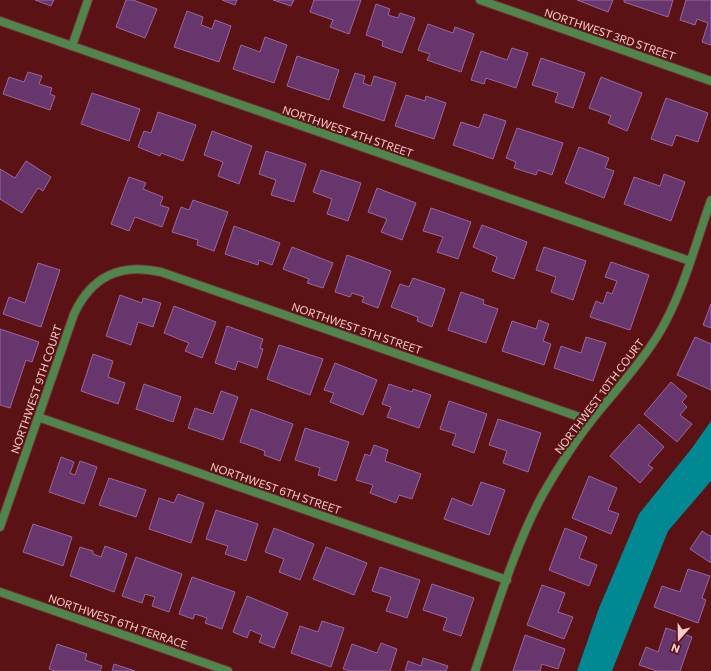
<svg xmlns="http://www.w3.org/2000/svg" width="711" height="671" font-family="Commissioner,sans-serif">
<rect width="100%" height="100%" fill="#5a1215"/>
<path fill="#008993" d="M711,421V481L668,531L612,671H577L599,608L639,514L692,448Z"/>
<path fill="#67366d" stroke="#9a669f" d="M35,0H54L51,6Z
M126,0H133L157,9L145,38L116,27Z
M222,0H237L235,5Z
M273,0H294L291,6Z
M314,0H361L349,34L330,27L333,20L310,12Z
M577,0H613L608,12Z
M624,0H673L668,17L624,2Z
M686,0H711V45L702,42L708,23L697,19L695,25L680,20Z
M376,4L390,9L388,15L398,18L400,13L415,18L402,53L382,46L383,41L366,35Z
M187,11L203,17L201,25L212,29L215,20L231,26L219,62L174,47Z
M428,24L453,33L455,27L474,34L461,72L427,60L430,54L418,50Z
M265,37L287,45L274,83L233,69L241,45L260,52Z
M512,48L528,53L516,88L486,78L484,84L471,80L481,51L507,60Z
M297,56L339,70L329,100L287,86Z
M541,58L585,73L573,108L555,102L558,93L532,85Z
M28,72L42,76L39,84L52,88L50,94L55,96L50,110L3,94L9,77L24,82Z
M355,73L365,76L363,83L371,86L374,76L396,83L384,121L343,107Z
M601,77L642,93L627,131L608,123L611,116L589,108Z
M92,93L140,109L129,141L81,124Z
M406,95L425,101L426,96L446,103L434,139L395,126Z
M666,98L708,113L698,142L676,135L672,146L651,139Z
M158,112L196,125L183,161L161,153L160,156L138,147L144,131L151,133Z
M484,114L506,121L493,159L453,145L461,122L479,128Z
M517,128L563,143L552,175L538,170L536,175L514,168L516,162L506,158Z
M212,131L252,146L239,184L218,176L223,162L204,155Z
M579,147L609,158L605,168L614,171L604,198L565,183Z
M266,151L306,164L294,202L271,195L276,180L259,174Z
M26,161L51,177L43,191L38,188L22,213L0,199V169L15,178Z
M321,170L361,183L348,221L327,214L332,199L313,192Z
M664,174L685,182L671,221L624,204L634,177L660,186Z
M129,177L146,183L143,189L163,197L160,205L169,208L162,227L135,217L129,231L111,224Z
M377,188L416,203L402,240L381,232L387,219L368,212Z
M193,200L228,212L214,251L197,245L198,240L172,232L181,207L189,210Z
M431,208L471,222L458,259L437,252L443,237L423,231Z
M482,225L527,242L514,279L492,271L497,257L473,247Z
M234,226L280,243L272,265L259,260L258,265L225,254Z
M292,247L333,263L323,288L307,283L309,279L283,269Z
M544,247L586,261L573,300L551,292L556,277L536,270Z
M347,255L391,271L378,308L362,302L364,297L352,293L350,297L335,292Z
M611,262L649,275L630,330L590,317L596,301L603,304L607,292L612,294L617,281L605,277Z
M38,263L60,270L41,327L3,314L9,297L25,303Z
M413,278L445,289L432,327L417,321L418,317L391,307L400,284L409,287Z
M461,292L484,300L483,304L498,309L486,343L448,330Z
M120,295L142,303L143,298L161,303L153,327L138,322L131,345L106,336Z
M711,304V328L703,325Z
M174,306L216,322L202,358L185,351L189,343L164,333Z
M539,320L549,324L543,341L551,344L544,365L502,351L512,321L536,329Z
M227,326L263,339L260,348L263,349L257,368L238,361L235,370L215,363Z
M0,329L39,342L32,362L26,360L10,408L0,405Z
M586,337L606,343L593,381L554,368L561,346L581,353Z
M695,337L711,344V390L677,375Z
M279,345L323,359L310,395L267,379Z
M93,354L113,361L108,377L125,383L118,404L81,391Z
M335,363L377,380L363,415L330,402L334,393L324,390Z
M671,382L687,396L682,402L687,407L680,415L692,424L677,442L644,414Z
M144,384L181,397L173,422L136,409Z
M389,384L412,392L413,389L431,395L419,428L387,417L391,407L382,404Z
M221,391L238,397L223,440L188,428L195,408L213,414Z
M449,401L487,414L474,453L452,445L456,434L440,429Z
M251,409L293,424L280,461L264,455L265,451L240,442Z
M498,419L541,433L528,472L503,463L507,451L489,445Z
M639,424L664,447L648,465L653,468L640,483L610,456Z
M305,428L349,442L336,481L318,475L320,468L295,460Z
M374,445L388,450L385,461L421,474L412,499L399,495L396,503L370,493L373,485L356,480L365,454L370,456Z
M61,457L74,462L70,473L75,475L80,461L97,467L84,504L49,492Z
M589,476L617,488L608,510L619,514L611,534L572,518Z
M109,478L146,490L136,517L99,505Z
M481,482L505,490L489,535L444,519L452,498L472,506Z
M178,494L204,503L191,543L149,529L159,498L174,503Z
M216,510L258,524L246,561L225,554L228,546L206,539Z
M33,524L72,537L63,566L23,552Z
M274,528L314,544L300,580L279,572L284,559L265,552Z
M565,528L587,537L579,558L597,565L589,586L549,570Z
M702,531L710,536L711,535V563L690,549Z
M105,546L127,554L114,592L70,576L80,547L93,551V554L101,557Z
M326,547L367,563L354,595L313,579Z
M136,557L182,574L169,612L152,606L155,597L145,594L142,603L122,596Z
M380,567L420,580L407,618L386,611L391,597L372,591Z
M688,569L710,576L702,598L706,600L698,623L654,607L662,586L680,592Z
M192,577L235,592L222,629L205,623L207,618L195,614L193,619L179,614Z
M432,584L474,598L461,636L443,630L447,618L423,610Z
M542,585L565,593L558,612L573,617L564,639L527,625Z
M247,596L288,613L274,648L259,642L262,635L250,630L247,638L233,632Z
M322,621L344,628L331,667L291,653L300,626L318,632Z
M666,628L692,637L680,671H657L639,665L646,647L658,652Z
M525,635L565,649L558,669L542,664L540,671H513Z
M381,643L397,649L390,671H350L343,669L352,644L377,653Z
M57,644L87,654L85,660L102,666L100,671H55L49,669Z
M423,658L448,666L446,671H405L408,661L421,666Z
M114,664L135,671H112Z"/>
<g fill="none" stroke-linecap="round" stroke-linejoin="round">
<defs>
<path id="street" d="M480,0L711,81
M0,21L690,261
M72,46L88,0
M38,417L507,580
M0,527L74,314C92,276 120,263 161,272L591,421
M0,592L228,671
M475,671C495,614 514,547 543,494C558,468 573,444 591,421C614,392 639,366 658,335C683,294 695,245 711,200"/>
</defs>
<use href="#street" stroke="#733032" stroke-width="10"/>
<use href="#street" stroke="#50854e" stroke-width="8"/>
</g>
<g text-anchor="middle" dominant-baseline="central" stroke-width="4" stroke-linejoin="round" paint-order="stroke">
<g font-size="11" fill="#f9ccc8" stroke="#5a1215">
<text transform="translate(610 34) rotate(19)">NORTHWEST 3RD STREET</text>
<text transform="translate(348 131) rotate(19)">NORTHWEST 4TH STREET</text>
<text transform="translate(357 328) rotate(19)">NORTHWEST 5TH STREET</text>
<text transform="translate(36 389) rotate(-71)">NORTHWEST 9TH COURT</text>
<text transform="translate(599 396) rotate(-53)">NORTHWEST 10TH COURT</text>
<text transform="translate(276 488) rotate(19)">NORTHWEST 6TH STREET</text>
<text transform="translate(118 621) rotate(19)">NORTHWEST 6TH TERRACE</text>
</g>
</g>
<g transform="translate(679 639) rotate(200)" stroke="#5a1215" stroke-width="3" paint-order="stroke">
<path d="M0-3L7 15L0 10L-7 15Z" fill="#f9ccc8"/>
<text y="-6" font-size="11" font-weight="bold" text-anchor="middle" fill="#f9ccc8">N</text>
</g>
</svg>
